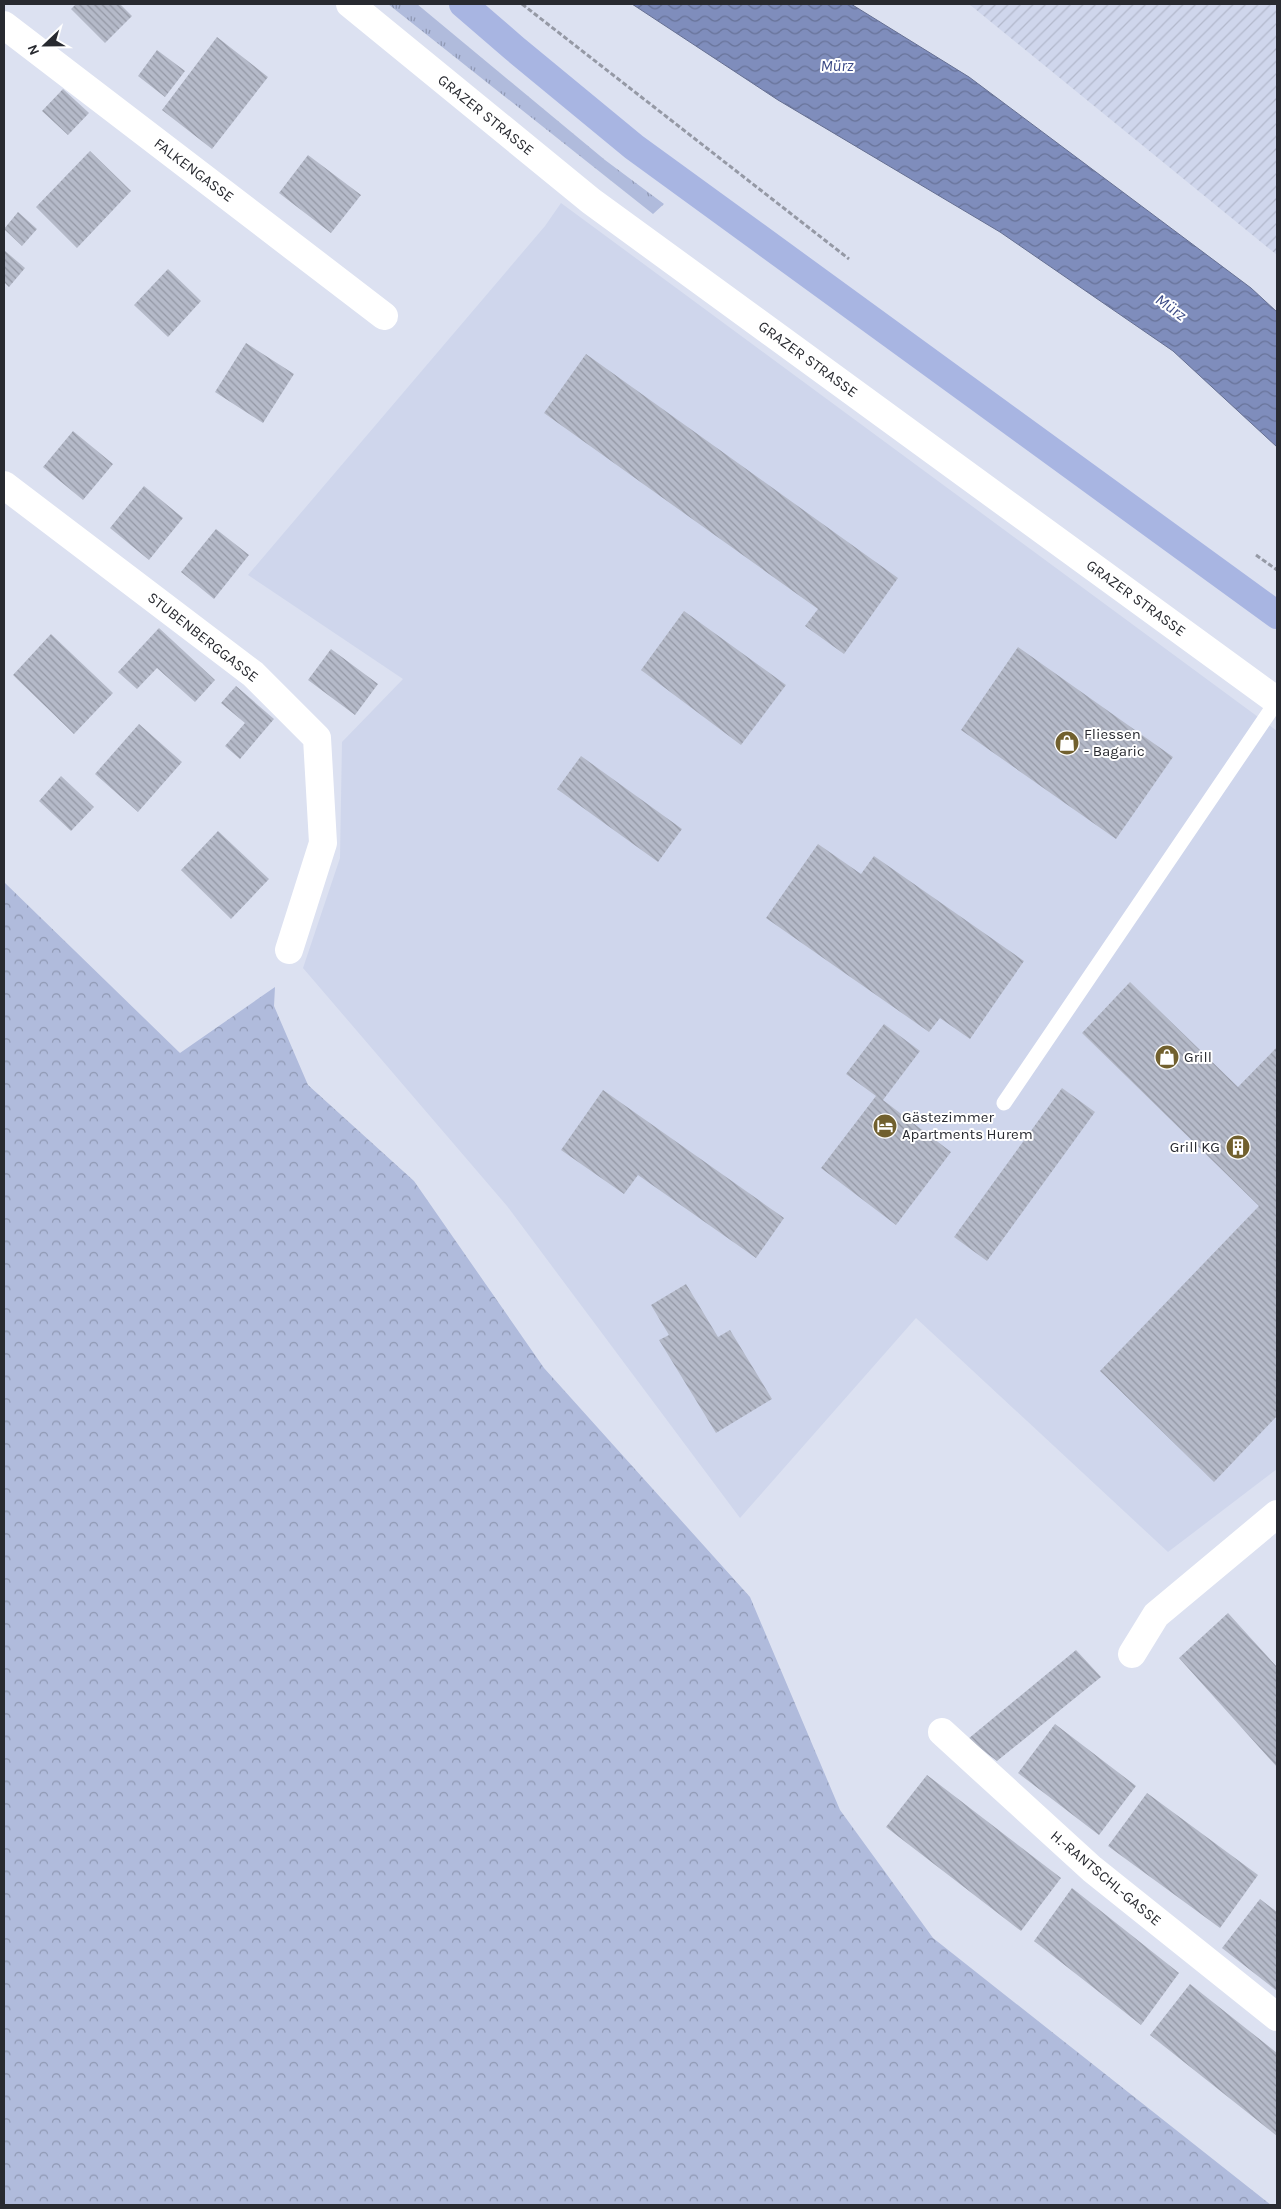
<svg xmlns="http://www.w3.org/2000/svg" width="1281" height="2209" font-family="Karla,sans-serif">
<defs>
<pattern id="industrial-furrows" width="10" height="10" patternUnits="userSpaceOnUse" patternTransform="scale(1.25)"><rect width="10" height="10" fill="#cfd6ec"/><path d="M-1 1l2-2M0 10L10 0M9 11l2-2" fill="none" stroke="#b2b8cb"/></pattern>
<pattern id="grass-tufts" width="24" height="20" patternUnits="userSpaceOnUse" patternTransform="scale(1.25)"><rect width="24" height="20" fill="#b0bbdc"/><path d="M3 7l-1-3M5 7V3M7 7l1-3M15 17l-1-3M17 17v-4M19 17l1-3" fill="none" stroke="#8f98b3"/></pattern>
<pattern id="forest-crowns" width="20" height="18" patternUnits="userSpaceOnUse" patternTransform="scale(1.25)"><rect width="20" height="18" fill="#b0bbdc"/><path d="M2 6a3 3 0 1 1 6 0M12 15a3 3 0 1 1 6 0" fill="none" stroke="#8f98b3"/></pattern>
<pattern id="water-waves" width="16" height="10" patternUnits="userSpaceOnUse" patternTransform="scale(1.25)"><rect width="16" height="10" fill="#7f8dbc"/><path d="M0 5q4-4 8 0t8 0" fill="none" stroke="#687399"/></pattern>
<pattern id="building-back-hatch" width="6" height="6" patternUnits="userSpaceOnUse" patternTransform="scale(1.25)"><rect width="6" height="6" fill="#b5bac9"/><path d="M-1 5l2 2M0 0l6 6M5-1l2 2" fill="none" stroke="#9397a4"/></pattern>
</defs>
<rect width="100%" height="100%" fill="#dce1f1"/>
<path fill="#cfd6ec" d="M561,203L1277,731V1469L1168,1552L916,1318L740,1518L507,1206L303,968L340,858L342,742L403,679L248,575L545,226Z"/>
<path fill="url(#industrial-furrows)" d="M969,4H1277V255Z"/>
<path fill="url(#grass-tufts)" d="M388,4H417L605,160L664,204L653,214Z"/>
<path fill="url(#forest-crowns)" d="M4,882L180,1053L275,987L274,1006L308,1085L414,1181L544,1368L750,1597L840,1810L933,1938L1271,2205H4Z"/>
<path fill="url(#water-waves)" stroke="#656f92" d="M632,4H851L969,77L1251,288L1277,312V447L1173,351L1000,232L778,100Z"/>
<path fill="url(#building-back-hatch)" d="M76,4H120L132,16L105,43L71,9Z
M217,37L268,77L212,149L162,110Z
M157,50L185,71L165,97L138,76Z
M63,89L89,113L68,135L42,111Z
M90,151L131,191L77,248L36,207Z
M308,155L361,195L331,233L279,193Z
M18,212L37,229L22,246L4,229Z
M4,250L25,268L9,287L4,282Z
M168,269L201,301L168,337L134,305Z
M246,343L294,374L263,423L215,392Z
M586,354L898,578L844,654L805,626L818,609L544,413Z
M73,431L113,464L83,500L43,467Z
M144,486L183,518L149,560L110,528Z
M216,529L249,555L214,599L181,572Z
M684,611L786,685L741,745L641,670Z
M159,628L215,680L195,702L157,668L137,689L118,672Z
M51,634L113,693L74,734L13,675Z
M1018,647L1173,757L1116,839L961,730Z
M331,649L378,684L355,715L308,680Z
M236,686L274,719L240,759L225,746L245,723L221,703Z
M139,724L182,762L138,812L95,774Z
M581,756L682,829L658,862L557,789Z
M61,776L94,807L71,831L39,801Z
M218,831L269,879L231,919L181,870Z
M818,844L861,874L874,856L1024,961L970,1039L940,1018L929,1032L766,918Z
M1130,982L1238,1087L1277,1047V1416L1214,1482L1100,1371L1259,1206L1082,1033Z
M884,1024L920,1051L883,1100L951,1152L896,1225L821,1168L876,1096L846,1074Z
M1062,1088L1095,1112L987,1261L954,1237Z
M603,1090L784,1218L756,1258L638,1175L624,1194L561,1150Z
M686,1284L718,1337L730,1330L772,1399L716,1433L659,1340L669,1335L651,1305Z
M1228,1613L1277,1667V1767L1179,1658Z
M1076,1650L1101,1677L997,1761L968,1739Z
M1055,1724L1136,1786L1099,1835L1018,1773Z
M927,1775L1061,1878L1021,1931L886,1827Z
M1147,1793L1258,1875L1220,1928L1108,1846Z
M1072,1888L1179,1973L1141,2025L1034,1941Z
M1260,1899L1277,1912V1991L1222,1948Z
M1190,1984L1277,2053V2136L1150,2035Z"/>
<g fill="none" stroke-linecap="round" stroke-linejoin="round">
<path stroke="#9599a5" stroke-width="3" stroke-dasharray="5 2.5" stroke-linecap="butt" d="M522,4L849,259
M1256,555L1277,570"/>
<path stroke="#fff" stroke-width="15" d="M1004,1103L1277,701"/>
<path stroke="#fff" stroke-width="28" d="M350,4L591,201L1277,701
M4,25L384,316
M4,485L253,674L317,738L323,843L289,950
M1132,1654L1156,1615L1277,1514
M942,1732L1092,1869L1277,2017"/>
<path stroke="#a8b5e2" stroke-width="28" d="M463,4L514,48L634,147L1277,615"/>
</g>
<defs>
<symbol id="shop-disc" viewBox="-11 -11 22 22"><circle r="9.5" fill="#71602e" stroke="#fff"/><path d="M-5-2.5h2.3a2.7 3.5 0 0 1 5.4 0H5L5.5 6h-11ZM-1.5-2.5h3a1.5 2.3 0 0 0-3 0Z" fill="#fff"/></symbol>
<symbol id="hotel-disc" viewBox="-11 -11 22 22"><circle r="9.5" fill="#71602e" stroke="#fff"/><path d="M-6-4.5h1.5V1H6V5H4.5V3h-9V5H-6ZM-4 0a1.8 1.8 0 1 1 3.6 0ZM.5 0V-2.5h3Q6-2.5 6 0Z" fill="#fff"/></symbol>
<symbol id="building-disc" viewBox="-11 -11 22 22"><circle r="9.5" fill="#71602e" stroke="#fff"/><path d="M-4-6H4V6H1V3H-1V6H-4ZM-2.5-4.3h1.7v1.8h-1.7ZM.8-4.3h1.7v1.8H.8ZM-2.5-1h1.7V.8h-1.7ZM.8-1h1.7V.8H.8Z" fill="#fff"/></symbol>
</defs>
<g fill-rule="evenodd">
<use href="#shop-disc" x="1053" y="729" width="28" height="28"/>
<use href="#shop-disc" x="1153" y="1043" width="28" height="28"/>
<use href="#hotel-disc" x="871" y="1112" width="28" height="28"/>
<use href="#building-disc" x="1224" y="1133" width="28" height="28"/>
</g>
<g text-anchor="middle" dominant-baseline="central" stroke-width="4" stroke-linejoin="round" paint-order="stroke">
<g font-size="15" fill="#282a30" stroke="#fff">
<text transform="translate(486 115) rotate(39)">GRAZER STRASSE</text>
<text transform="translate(194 170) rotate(37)">FALKENGASSE</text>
<text transform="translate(808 359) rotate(36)">GRAZER STRASSE</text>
<text transform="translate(1136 598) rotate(36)">GRAZER STRASSE</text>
<text transform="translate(203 637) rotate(38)">STUBENBERGGASSE</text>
<text transform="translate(1106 1878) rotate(40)">H.-RANTSCHL-GASSE</text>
</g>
<g font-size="15" fill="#282a30" stroke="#fff" text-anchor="start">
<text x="1084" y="734">Fliessen<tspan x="1084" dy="17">- Bagaric</tspan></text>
<text x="1184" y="1057">Grill</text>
<text x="902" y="1117">Gästezimmer<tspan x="902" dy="17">Apartments Hurem</tspan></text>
<text x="1220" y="1147" text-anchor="end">Grill KG</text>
</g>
<g font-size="16" font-style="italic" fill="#3b4a86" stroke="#fff">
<text x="837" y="65">Mürz</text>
<text transform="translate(1171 307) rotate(36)">Mürz</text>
</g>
</g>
<rect width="1281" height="2209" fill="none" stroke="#282a30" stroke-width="10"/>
<g transform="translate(45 45) rotate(248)" stroke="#ffffff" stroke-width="4" paint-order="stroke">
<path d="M0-4L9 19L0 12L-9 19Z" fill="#282a30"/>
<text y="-8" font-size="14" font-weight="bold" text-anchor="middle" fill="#282a30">N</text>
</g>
</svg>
